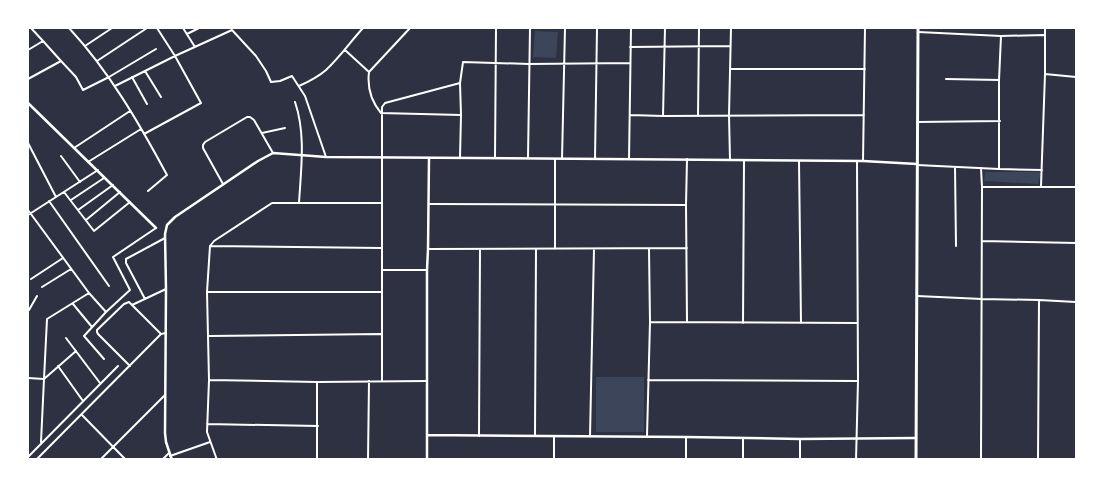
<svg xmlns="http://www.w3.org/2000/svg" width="1104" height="487" font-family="'Public Sans',sans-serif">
<rect width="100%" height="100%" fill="#2d3142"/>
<path fill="#3c4559" d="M535,31L558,32L556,58L533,57Z
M985,172H1041L1038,184L984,181Z
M596,377H644V432H596Z"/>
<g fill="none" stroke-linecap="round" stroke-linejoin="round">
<path stroke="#fff" stroke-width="2" d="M69,28C109,71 139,123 167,175L148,191
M183,28L195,47
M410,28L369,72C367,88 371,101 381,113L461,115
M918,32L1001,36L1044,35
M187,34L199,28
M85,46L112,28
M630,47L730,46
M28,50L43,41L31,28
M345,50L369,72
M61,61L76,77L83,90L109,77L156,49
M97,61L147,28
M730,69H865
M145,71L161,97
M1045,74L1076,77
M132,77L147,104
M28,79L61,61L43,41
M946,79L999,80
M115,86L175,56L232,30L256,56L266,71L271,82L280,81L292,76L305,96L326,157
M299,86C308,82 318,77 326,70C340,57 351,41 363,28
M295,102C306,134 301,169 299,203
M630,115L663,116L864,115
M663,116L665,28
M698,116L699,28
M917,122L1000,121
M262,133L285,128
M144,134L201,103L175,56L157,28
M28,143L56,197
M74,148L130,111
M61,156L80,182
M460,157L461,115L460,83L463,62L529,64L630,63
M495,158L496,28
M528,158L530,28
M562,159L565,28
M595,159L597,28
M629,159L631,28
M730,160L729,115L731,28
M799,161L801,323
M863,161L865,28
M88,162L141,129
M917,165L999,169L1042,170
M955,167L956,246
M981,168L982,187L981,460
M999,169V80L1001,36
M223,184L203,148V145L205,142L247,117H250L254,120L273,153
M1041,186L1045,74V28
M982,187H1076
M64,192L94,231L130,202
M71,200L104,178
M49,201L109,286
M429,204L686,205
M28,210L89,293
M78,210L113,185
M28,215L98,170
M86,220L120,192
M982,241L1076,243
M210,246L207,292L209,380L207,432L217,460
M210,246L214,241L272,203H382
M210,246L381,248
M429,249L687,248
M555,249V159
M382,270H427
M31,279L63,258
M42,287L71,269
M207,292H382
M917,296L982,299L1039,300L1076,302
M145,299L126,263V259L165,238
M73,304L92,327
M132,305L166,289
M28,308L29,310L37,296
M106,312L130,290L113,257L156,228
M650,322L857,323
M687,322L686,205L687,159
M743,323L744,160
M209,336L381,334
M66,338L100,383
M58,366L83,401
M130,366L98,334L97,332V330L124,304L129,302L160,333
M28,378L44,379L47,319L89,293L106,312L84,336L104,359
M209,380L317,382L427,381
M648,380L858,381
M382,381V107L385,103L460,83
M317,382V460
M82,415L126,460
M207,424L318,426
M479,436L480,249
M535,436L536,249
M590,436L594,249
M647,436L650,322L649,249
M554,437V460
M800,439V460
M41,442L44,379L76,351
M170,456L210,442
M28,457L118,366
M36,460L161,334L166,333
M100,460L165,395
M162,460L169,453
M368,460L369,381
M686,460V437
M743,460V439
M856,460L858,381L857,162
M1038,460L1039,300"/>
<path stroke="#fff" stroke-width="2.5" d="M28,103L156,228
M427,435L686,437L800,439L916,438
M172,460L166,442L165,433L166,289L165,234L167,225L175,217L258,161L273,153L326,157L863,161L917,164
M427,460V270L428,249L429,159"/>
<path stroke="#fff" stroke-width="3" d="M916,460L918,28"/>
</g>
<rect width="1104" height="487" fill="none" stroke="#ffffff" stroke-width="58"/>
</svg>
